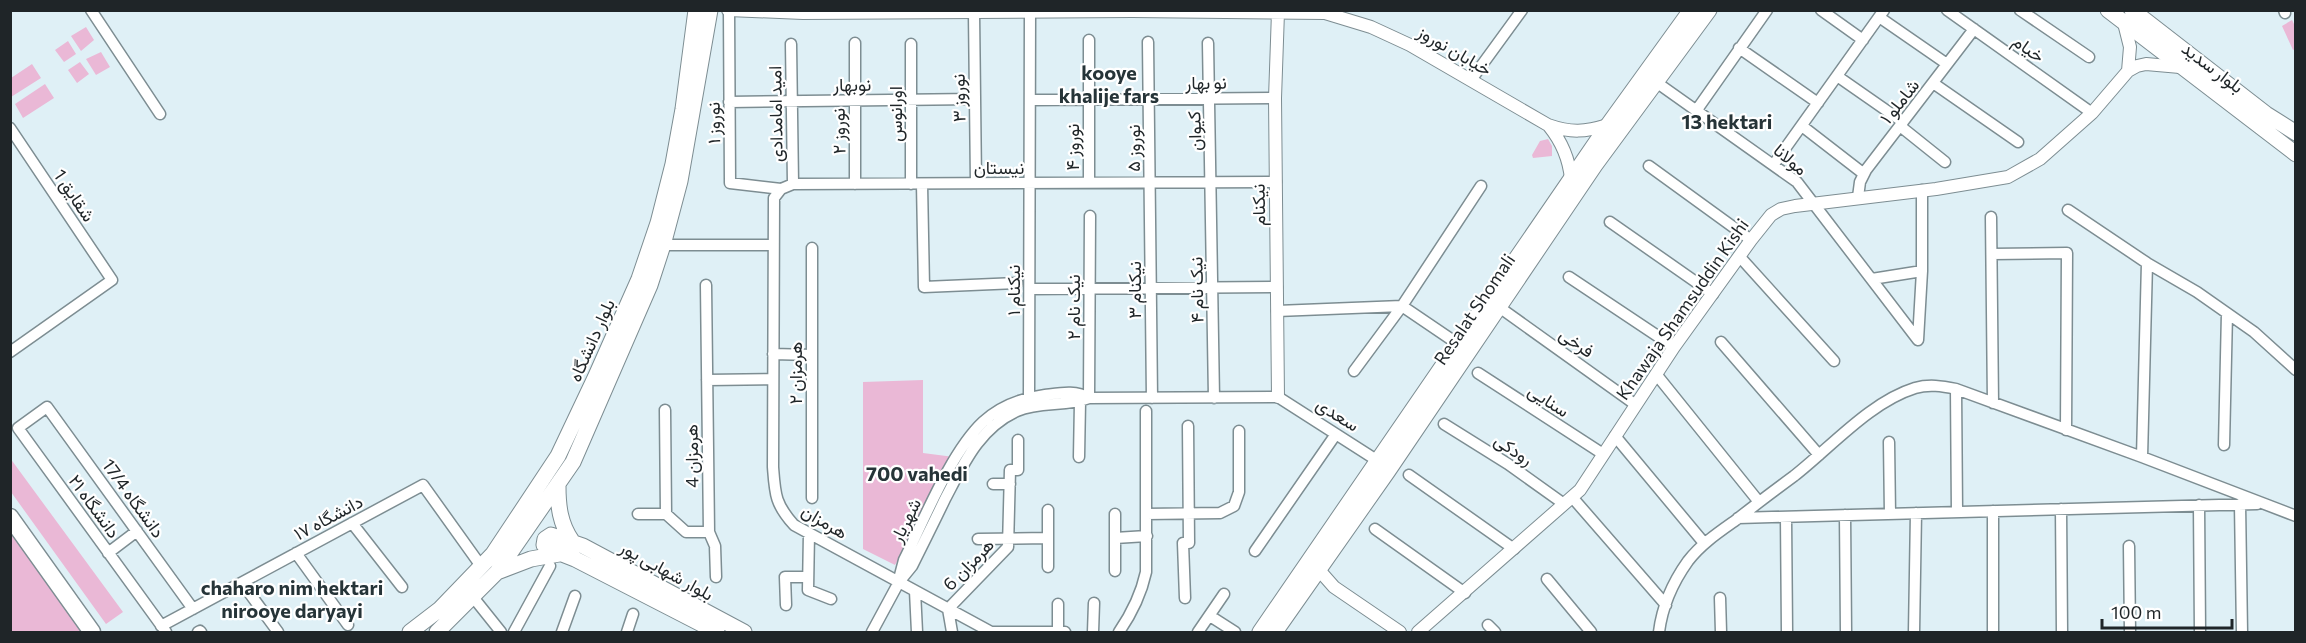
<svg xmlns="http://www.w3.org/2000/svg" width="2306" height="643" font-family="Commissioner,Vazirmatn,sans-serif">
<rect width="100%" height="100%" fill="#dff0f6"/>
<path fill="#eab8d6" d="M2292,20L2295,26V49L2293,50L2282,26Z
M86,27L94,40L81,51L71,36Z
M68,41L76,54L64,62L55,50Z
M101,52L110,67L96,75L86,59Z
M80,62L89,74L77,83L68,70Z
M32,64L41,78L11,97V78Z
M45,84L54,98L23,118L15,104Z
M1548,139L1552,146V156L1533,158L1532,155L1540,141Z
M923,380V453L954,457L895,565L863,549V382Z
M10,458L123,612L106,624L11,492Z
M10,530L82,632H11Z"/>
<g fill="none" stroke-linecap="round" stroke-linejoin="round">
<defs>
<path id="minor" d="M91,10L160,114
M1821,10L1863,40
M1947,10L2092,113
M2020,10L2089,57
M2284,10L2285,13
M729,11L730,183L781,189
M1030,11L1029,397L1031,406
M974,13L976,183
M1879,17L1947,64
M1089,40V183
M1148,42L1152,398
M855,43V184
M1208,43L1214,398
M791,44L793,184
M1739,48L1818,103
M1837,76L1903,122
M1471,80L1522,10
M1656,82L1797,182L1918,340L1922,271V190
M1933,83L2018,142
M1030,100L1275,98
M729,102L975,99
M1696,111L1767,10
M1802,126L1864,174
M1900,126L1945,162
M10,128L112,280L10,352
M1774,164L1884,10
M1649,166L1751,240
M911,184V44
M922,184L924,287L1017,283
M1858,197L1860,182L1866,170L1974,29
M2068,210L2147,263L2197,292L2254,332L2296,370
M1991,217L1993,403
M1610,222L1713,294
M663,245H773
M812,248V498
M1992,254L2067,253L2066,430
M1739,256L1834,361
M1569,277L1674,347
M1872,279L1922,271
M706,285L709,532L715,546L716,577
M1030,289L1277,287
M1499,307L1636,405
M1277,311L1402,306L1458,344
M1721,342L1819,455
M773,354L812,355
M1354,371L1402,306L1481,186
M1478,373L1603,454
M1656,374L1759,502
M707,380L773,379
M1956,389L1957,512
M1089,398L1090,216
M665,410L666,514
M1444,424L1508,464L1564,504
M1615,436L1704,543
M1889,442L1890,514
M2224,445L2227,313
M1079,457L1080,402
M2142,457L2147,263
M1409,475L1514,549
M993,484H1010
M1572,497L1666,605
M2240,504L2242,632
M2199,505L2200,632
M2061,509L2062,632
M1993,511V632
M638,514H666L686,532H709
M1146,514L1220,513L1234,506L1239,492V431
M1845,515L1846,632
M1786,517L1787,632
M1738,518L2257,504
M352,523L402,587
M1375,529L1465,593
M809,533L808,590L831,599
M1115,538L1147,536
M978,539L1048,538
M2129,546L2130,632
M1255,551L1336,434
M108,553L137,531
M296,553L348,625
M1048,567V510
M1115,571V514
M899,579L904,560C924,520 951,452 983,422C1000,406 1023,398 1045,395C1061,393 1076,390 1089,398
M1547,579L1591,632
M242,583L278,632
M915,591L917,632
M473,597L501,632
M1185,598L1183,543H1189L1188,426
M1720,598L1721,632
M786,605L785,577H808
M1210,616L1235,632
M1488,625L1495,632
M161,626L423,485L481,566
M166,632L18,428L47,407L193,609
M198,632L200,631L201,632
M514,632L550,566
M562,632L575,596
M627,632L633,614
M872,632L899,582L912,566C923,544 934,522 945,499C963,465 979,428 1017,411C1040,401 1066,407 1089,398L1278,397L1378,461
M952,632L948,609L1008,547L1010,470H1018V440
M1058,632V604
M1065,632H991L794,525C775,504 775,494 773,467L774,198L781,189L793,184L1276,182
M1093,632L1094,603
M1119,632C1132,613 1141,595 1146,572V411
M1198,632L1224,594
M1659,632C1662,608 1673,582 1688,561C1701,544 1719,532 1736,520C1755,505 1775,490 1794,476C1831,447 1870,402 1915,388C1929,384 1942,386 1956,389L2142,457L2296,516
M1914,632L1916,513"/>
<path id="tertiary" d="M728,10L803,13L1132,11L1325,13L1371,27L1410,45L1548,125C1571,133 1585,132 1608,125
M2124,23L2130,47L2128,71
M1549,126C1562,142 1569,158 1571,179
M1278,397L1275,98L1278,12
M1319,570L1334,587L1400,632
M1418,632L1580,490L1674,347L1751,240L1771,215L1781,209L1795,206L1936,189L2008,177L2040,159L2092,113L2128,71L2137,66L2146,64L2180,67"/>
<path id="secondary" d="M2108,10L2296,154
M2132,10L2266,114L2296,133
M558,486C558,506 560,524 572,541
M497,572L531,559L559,554
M410,632L440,609L493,554L558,456L595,378L639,279L658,223L673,164L683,109L696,10
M437,632L497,572L573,462L650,285L663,245L680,181L710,10
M717,632L575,559L547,548L544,545L545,539L551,535L583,546L744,632
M1260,632L1608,125L1691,10
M1275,632L1388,471L1595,165L1709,10"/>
<path id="primary" d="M10,517L92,632"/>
</defs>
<use href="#minor" stroke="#7d8d92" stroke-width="13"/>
<use href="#tertiary" stroke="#7d8d92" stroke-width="14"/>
<use href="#secondary" stroke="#7d8d92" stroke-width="17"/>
<use href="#primary" stroke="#7d8d92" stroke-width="19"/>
<use href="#minor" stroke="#fff" stroke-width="10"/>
<use href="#tertiary" stroke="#fff" stroke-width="12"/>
<use href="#secondary" stroke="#fff" stroke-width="15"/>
<use href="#primary" stroke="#fff" stroke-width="16"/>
</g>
<g text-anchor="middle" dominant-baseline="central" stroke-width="4.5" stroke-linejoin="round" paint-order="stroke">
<g font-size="18" fill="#1f2528" stroke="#fff">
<text transform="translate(2029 48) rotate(35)">خیام</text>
<text transform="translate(1455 50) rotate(30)">خیابان نوروز</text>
<text transform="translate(2213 67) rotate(37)">بلوار سدید</text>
<text transform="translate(1206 82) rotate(-1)">نو بهار</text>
<text transform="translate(852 84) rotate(-1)">نوبهار</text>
<text transform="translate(958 98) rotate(-91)">نوروز ۳</text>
<text transform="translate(1899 101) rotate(-52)">شاملو ۱</text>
<text transform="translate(775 114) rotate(-91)">امید امامدادی</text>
<text transform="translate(895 114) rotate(-90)">اورانوس</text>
<text transform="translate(713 123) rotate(-91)">نوروز ۱</text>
<text transform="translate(838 131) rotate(-91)">نوروز ۲</text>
<text transform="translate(1194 131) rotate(-92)">کیوان</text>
<text transform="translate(1072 147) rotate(-90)">نوروز ۴</text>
<text transform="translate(1133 148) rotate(-90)">نوروز ۵</text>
<text transform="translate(1791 159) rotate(40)">مولانا</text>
<text x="999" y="167">نیستان</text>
<text transform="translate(75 195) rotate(56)">شقایق 1</text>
<text transform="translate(1258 205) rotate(-91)">نیکنام</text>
<text transform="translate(1013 290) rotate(-90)">نیکنام ۱</text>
<text transform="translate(1134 290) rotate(-90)">نیکنام ۳</text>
<text transform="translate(1196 290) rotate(-91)">نیک نام ۴</text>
<text transform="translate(1073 307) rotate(-90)">نیک نام ۲</text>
<text transform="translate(1474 309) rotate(-56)">Resalat Shomali</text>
<text transform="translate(1682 309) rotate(-55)">Khawaja Shamsuddin Kishi</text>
<text transform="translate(591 340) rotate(-66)">بلوار دانشگاه</text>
<text transform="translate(1577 342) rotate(35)">فرخی</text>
<text transform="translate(795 373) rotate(-90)">هرمزان ۲</text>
<text transform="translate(1549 400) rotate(33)">سنایی</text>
<text transform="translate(1338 414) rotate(32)">سعدی</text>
<text transform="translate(1514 449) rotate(34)">رودکی</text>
<text transform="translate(691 456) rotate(-91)">هرمزان 4</text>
<text transform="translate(134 498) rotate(54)">دانشگاه 17/4</text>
<text transform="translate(95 506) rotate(54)">دانشگاه ۲۱</text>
<text transform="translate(328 517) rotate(-28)">دانشگاه ۱۷</text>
<text transform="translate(905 520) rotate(-63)">شهریار</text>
<text transform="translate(825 521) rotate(31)">هرمزان</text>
<text transform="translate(968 564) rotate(-46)">هرمزان 6</text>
<text transform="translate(667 570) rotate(29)">بلوار شهابی پور</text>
</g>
<g font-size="20" font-weight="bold" fill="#263438" stroke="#fff">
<text x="1109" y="72">kooye<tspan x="1109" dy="23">khalije fars</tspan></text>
<text x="1727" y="121">13 hektari</text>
<text x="917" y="473">700 vahedi</text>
<text x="292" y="587">chaharo nim hektari<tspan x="292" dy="23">nirooye daryayi</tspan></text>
</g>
</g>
<rect width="2306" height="643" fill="none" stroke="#1f2528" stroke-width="24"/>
<path d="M2102 619v9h130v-9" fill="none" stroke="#1f2528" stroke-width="3"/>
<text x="2111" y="619" font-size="18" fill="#1f2528" stroke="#ffffff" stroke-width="4.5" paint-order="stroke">100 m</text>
</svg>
